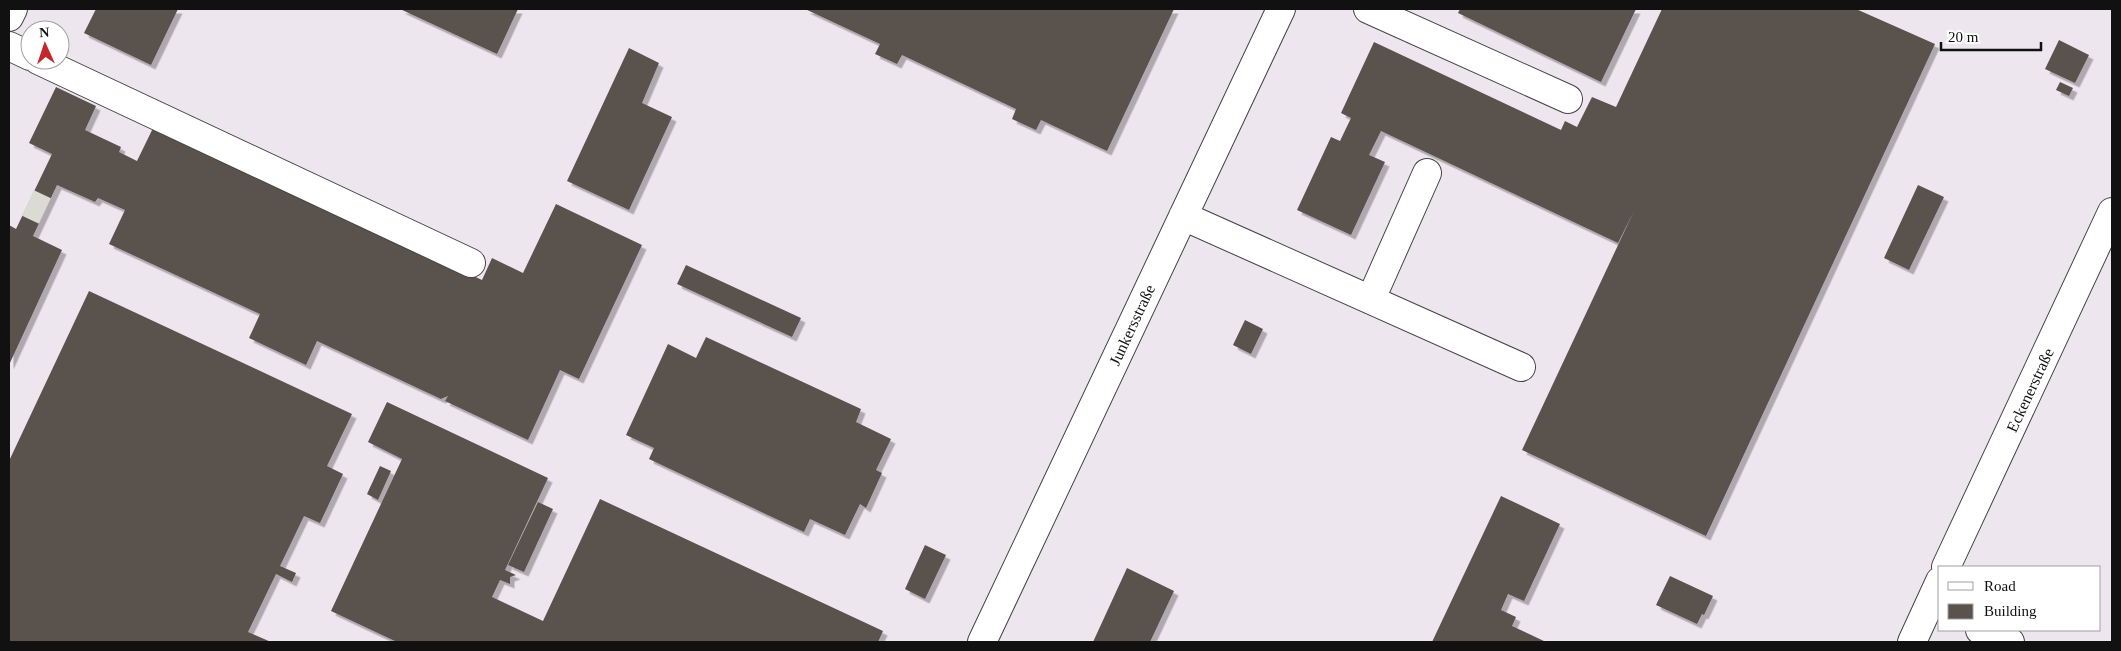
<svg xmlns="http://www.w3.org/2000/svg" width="2121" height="651" font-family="Georgia,serif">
<defs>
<filter id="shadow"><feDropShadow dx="4.5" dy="4.5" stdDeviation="0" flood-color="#0004"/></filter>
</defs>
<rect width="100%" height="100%" fill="#fffdf5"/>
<path fill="#eee6ef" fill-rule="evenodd" d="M9,9H2112V642H9ZM30,30H60V60H30ZM1940,567H2100V630H1940Z"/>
<path fill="#5a524d" filter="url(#shadow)" d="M96,9H178L151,65L84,33Z
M400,9H518L497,54Z
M805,9H1174L1107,151L1041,120L1036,130L1012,119L1016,109L902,55L897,64L875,54L880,44Z
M1460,9H1636L1601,82L1458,13Z
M1662,9H1856L1935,44L1706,536L1522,450L1634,211L1618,243L1381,131L1369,155L1385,162L1351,235L1297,210L1331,137L1340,141L1351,118L1341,113L1374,42L1561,130L1565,121L1577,127L1592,97L1616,107Z
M2059,40L2089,55L2075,83L2045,69Z
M629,48L659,63L642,103L672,117L629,210L567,181Z
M2060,82L2073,88L2069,96L2056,90Z
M56,87L96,106L85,130L121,147L119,152L137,161L154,126L482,280L492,258L523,273L556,204L642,245L579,379L560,370L528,440L445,401L448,396L441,399L317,341L306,365L249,338L260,314L109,244L125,210L98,198L95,202L57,185L33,236L62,250L9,365V225L16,229L52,154L29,143Z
M1918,185L1944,197L1909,270L1884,258Z
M686,265L801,318L792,337L677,284Z
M89,291L352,414L327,466L343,474L320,523L304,516L280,566L296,573L292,582L276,574L248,632L271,642H9V461Z
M1245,320L1263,329L1251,354L1233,345Z
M706,337L861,409L856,422L891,439L876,470L882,473L866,508L860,504L845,535L810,519L804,532L649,459L654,448L626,435L668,344L696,358Z
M387,402L548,478L505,570L516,575L510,577V584L500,580L492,597L543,621L600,499L883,631L878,642H397L331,611L402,459L368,442Z
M380,466L391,471L378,500L367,494Z
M1501,496L1560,524L1524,601L1508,594L1501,610L1516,617L1512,626L1546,642H1432Z
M538,502L553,509L524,572L508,565Z
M925,545L946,555L925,599L905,589Z
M1127,568L1174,591L1150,642H1093Z
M1670,576L1713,596L1704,615L1702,614L1697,624L1656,605Z"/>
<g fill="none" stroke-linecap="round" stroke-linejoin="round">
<path stroke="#dbdad3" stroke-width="28" stroke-dasharray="28 14" stroke-linecap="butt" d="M28,203L45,211"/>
<defs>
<path id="minor" d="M1368,9L1568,99
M9,17L13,9
M9,46L30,56
M38,60L471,263
M1183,216L1521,367
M1371,299L1427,173
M1946,567L2112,212
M1980,630L2010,642
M982,642L1281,9
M1912,642L1940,581"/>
</defs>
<use href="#minor" stroke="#444" stroke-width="30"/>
<use href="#minor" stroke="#fff" stroke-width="28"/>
</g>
<g text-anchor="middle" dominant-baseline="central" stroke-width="5" stroke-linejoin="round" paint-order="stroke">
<g font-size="16" fill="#111" stroke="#fff">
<text transform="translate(1132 325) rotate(-65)">Junkersstraße</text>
<text transform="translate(2030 390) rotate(-65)">Eckenerstraße</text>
</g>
</g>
<rect width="2121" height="651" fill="none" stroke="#111111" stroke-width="20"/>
<rect x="1938" y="566" width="162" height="65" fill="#ffffff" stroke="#a0a0a0"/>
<rect x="1948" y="582" width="25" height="8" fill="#ffffff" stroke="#a0a0a0"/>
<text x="1984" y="591" font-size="15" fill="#111111">Road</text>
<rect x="1948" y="604" width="25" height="15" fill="#5a524d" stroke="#a0a0a0"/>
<text x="1984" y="616" font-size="15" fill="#111111">Building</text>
<g transform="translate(45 45) rotate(357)"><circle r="24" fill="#ffffff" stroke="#a0a0a0"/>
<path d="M0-4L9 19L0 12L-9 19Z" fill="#c4262e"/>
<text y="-8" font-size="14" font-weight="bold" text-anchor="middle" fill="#111111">N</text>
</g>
<path d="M1941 42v8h100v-8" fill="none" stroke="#111111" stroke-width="2.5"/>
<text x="1948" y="42" font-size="15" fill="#111111" stroke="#ffffff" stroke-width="4" paint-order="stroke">20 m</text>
</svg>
